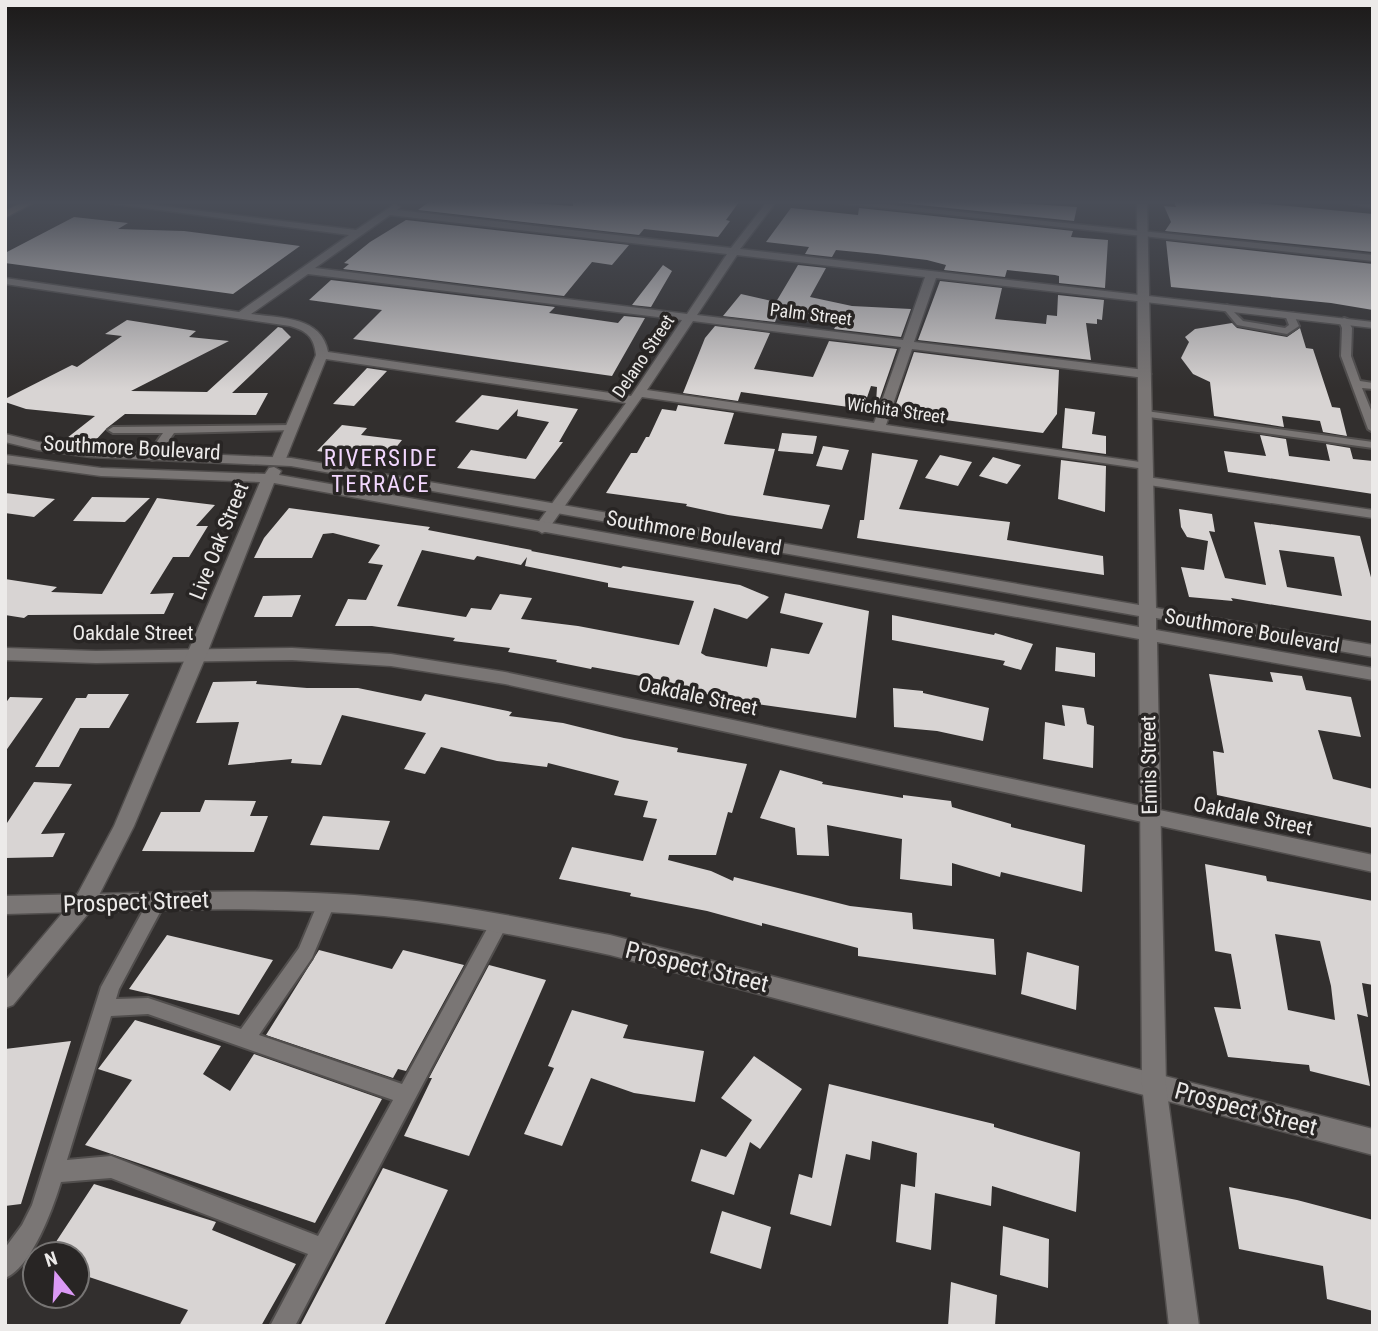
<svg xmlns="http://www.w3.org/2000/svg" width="1378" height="1331" font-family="'Roboto Condensed',sans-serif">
<rect width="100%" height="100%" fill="#322f2e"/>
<path fill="#d8d4d3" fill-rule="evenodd" d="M429,202H517L573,206V202H739L726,220L730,221L718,237L644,229L639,235L418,210Z
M891,202H999L1077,207L1074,221Z
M1174,202H1245L1373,214V252L1165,231L1171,222L1164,206L1176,207Z
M791,208L858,215L859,208L1073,231L1071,237L1108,240L1105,288L1059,283V276L1055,275L1007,270L1005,277L944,270L946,265L927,260L877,254L836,250L832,257L805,254L809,247L766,242Z
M74,217L128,223L118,229L184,231L300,246L233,294L5,263V253Z
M406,220L629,245L612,265L592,262L564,296L343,269L349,264L344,263L370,242Z
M1166,241L1373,264V310L1331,303L1171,287Z
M663,265L672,271L651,307L632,305Z
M798,265L826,268L810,297L852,306L911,309L901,337L834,329L837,324L777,317L775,322L723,316L741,294L776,302Z
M331,280L555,307L549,313L618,323L624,316L645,318L612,376L353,339L382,310L309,300Z
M940,281L1002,288L995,319L1046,324L1047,315L1057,316L1058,295L1104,300L1102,320L1097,319V324L1086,323L1091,360L918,340Z
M127,320L196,331L189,337L229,341L131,391L207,392L278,327L282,328L291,337L232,393H268L256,415L125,414L107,428L93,443L67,438L95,416L26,409L5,402V399L72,365L77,367L122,336L105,334Z
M1232,323L1237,328L1287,337L1300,328L1306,348L1313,349L1332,407L1340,408L1347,436L1323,432L1320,421L1282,416L1284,427L1214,416L1210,382L1193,374L1181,358L1189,342L1185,337L1195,329Z
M715,326L770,333L754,369L813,377L829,341L897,349L878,404L876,403L877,387L871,386L863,409L741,392L738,401L683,393L705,338Z
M914,352L1059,370L1057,414L1043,433L893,413Z
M367,368L387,371L354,406L333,404Z
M482,395L578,409L559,442H563L535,479L457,468L471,450L526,459L549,422L517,416L518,409L498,430L455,422Z
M678,405L734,413L724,444L775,449L763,495L830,505L822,529L728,515L686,506L687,504L606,493L631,453H637L646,437H649L662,409L676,411Z
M1065,408L1095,412L1092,434L1106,436V454L1062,448Z
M342,425L367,428L361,435L402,440L386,460L317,451Z
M782,433L817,436L813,454L778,451Z
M1260,435L1286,439L1289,456L1330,461L1326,444L1350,448L1353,459L1373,461V494L1228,472L1224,451L1266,456Z
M823,446L849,450L842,470L816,466Z
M872,453L918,460L899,509L1010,522L1007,540L1103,556L1104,575L857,538L860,520H864Z
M940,455L972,462L958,486L925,478Z
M993,457L1021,465L1007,484L979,476Z
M1061,460L1106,466L1105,512L1058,499Z
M5,493L55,499L34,517L5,513Z
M92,497L150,498L125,522L73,521Z
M157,498L215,505L196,526H208L189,557H173L150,594L174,593L164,614L28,615L24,618L5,615V579L57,587L51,592L102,594Z
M289,508L430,527L428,530L532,550L531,551L621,568L623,566L740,585L769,597L747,619L714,608L701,653L706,656L767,667L771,648L809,654L823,623L780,613L785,593L869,611L856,718L757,704L659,685L662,680L592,667L591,669L556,662L557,660L508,652L510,648L453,641L455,638L372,626H335L348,599L366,600L383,565L368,563L380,545L333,533L323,534L312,558H254L264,538ZM422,550L474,560L477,556L521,565L527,557L525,566L608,583V587L694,601L679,645L578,626L521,619L532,598L500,594L491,610L471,608L466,617L397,606Z
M1179,509L1212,514L1215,532L1209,531L1225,578L1266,585L1254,522L1360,536L1373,585V621L1231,598L1233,601L1189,597L1181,567L1204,570L1208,541L1187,537L1181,527ZM1279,550L1334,557L1342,596L1287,587Z
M301,595L292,617H254L263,596Z
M892,615L994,635L995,633L1033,644L1021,670L1003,665L1005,661L892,640Z
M1056,647L1095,653V677L1055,671Z
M1270,672L1302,676L1306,690L1351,697L1361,737L1318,730L1333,779L1373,789V828L1217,795L1213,751L1224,753L1209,674L1273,682Z
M257,681L256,684L307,688H358L421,701L425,694L512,712L509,716L563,723L624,738L678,748L677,752L747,764L732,813L728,812L716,855H669L668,860L711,871L733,881L734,877L850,906L912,913L913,929L994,939L996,975L858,956V948L762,923V926L707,911L630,896L631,893L559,879L572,847L643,861L657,819L643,817L648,801L614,795L619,781L548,763L547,767L497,761L441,747L425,774L404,769L426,733L342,715L321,765L291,763L292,759L228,765L239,722L196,723L213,682Z
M893,688L923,691V693L989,708L983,741L937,731L894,727Z
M88,694H129L109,728H80L59,767H35L76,698H86Z
M10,697L43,698L5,752V704Z
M1062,705L1084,708L1087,724L1094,726L1093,768L1043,759L1045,722L1065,726Z
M780,770L823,782L822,784L903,798V795L951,801L952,807L1011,824V827L1085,845L1082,892L1001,872L1000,877L952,863V886L900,879L902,839L827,825L829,856L797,855L795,828L760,818Z
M34,782L72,784L41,834L65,833L53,857L5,858V826Z
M205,800L256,801L250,816H268L254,852L142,851L161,812H200Z
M323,816L390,821L379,850L310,845Z
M1205,864L1266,876L1267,881L1373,901V985L1362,983L1368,1017L1357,1014L1370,1086L1310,1071L1309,1065L1228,1057L1214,1007L1241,1009L1231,954L1215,951ZM1275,934L1320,941L1331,986L1335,1020L1288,1010Z
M167,935L273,960L239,1015L129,989Z
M319,950L392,969L403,950L464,965L406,1071L398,1069L393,1078L266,1035Z
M1027,952L1079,966L1076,1010L1021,994Z
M489,965L546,980L469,1156L404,1136L432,1078H429Z
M572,1010L628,1025L623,1038L704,1051L695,1102L634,1093L591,1078L562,1146L524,1134L554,1068L548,1066Z
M135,1020L221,1046L203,1074L230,1091L254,1054L382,1099L315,1223L85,1145L132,1080L98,1069Z
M71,1041L21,1204L5,1206V1049Z
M754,1056L802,1089L760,1149L750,1142L734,1195L691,1181L701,1149L726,1157L752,1120L721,1098Z
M829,1084L994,1124V1127L1080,1152L1076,1212L992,1186L991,1206L935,1193L931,1250L896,1242L901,1184L915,1187L917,1153L872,1141L870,1160L846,1154L831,1226L790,1214L799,1174L812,1178Z
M383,1168L448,1190L384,1326H300Z
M94,1184L216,1222L212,1230L296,1264L261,1326H179L188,1310L77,1273V1254H48Z
M1229,1187L1297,1200L1373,1220V1311L1327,1299L1323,1266L1239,1249Z
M722,1211L771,1227L761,1269L710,1253Z
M1003,1226L1049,1239L1048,1288L1000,1275Z
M951,1282L997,1295L995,1326H948Z"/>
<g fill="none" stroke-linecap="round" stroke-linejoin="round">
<defs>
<path id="service" d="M1227,305L1243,321L1285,328L1289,325L1285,315L1293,313L1299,326L1287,334L1237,325L1223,308Z
M1344,318L1347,319L1352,328L1351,356L1360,381L1373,383V389L1362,388L1373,415V432L1368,429L1341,356L1342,328L1339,321Z
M1146,411L1373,442V448L1142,416L1141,414Z
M292,425L297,428L296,430L174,433L156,459L152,460L146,457L163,433H113L108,430L113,427Z
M157,894L163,896L166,901L119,989L116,999L148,998L241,1029L299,948L320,898L326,896L332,898L335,903L312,958L259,1035L402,1084L493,918L499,916L505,918L508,923L295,1326H270L308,1254L111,1178L61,1182C53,1208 32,1267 5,1278V1248L22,1225L32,1205L101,987L151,896ZM148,1014L393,1100L318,1236L111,1156L67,1160L111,1016Z"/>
<path id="minor" d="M100,202H129L356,230L395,204L400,207L397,210L731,248L767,202H776L740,249L1373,322V328L936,278L914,342L1145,370L1151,374L1145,378L912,349L886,425L1147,463L1152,464V470L642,397L547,531L542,533L534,528L626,403L326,359L285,461L278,465L273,464L271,461L316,355C314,337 307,331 290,326L5,284V278L239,312L349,235ZM390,215L727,254L687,314L315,268ZM737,255L925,277L903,340L697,315ZM308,274L682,320L631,396L328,352C322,316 280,318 251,314ZM693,321L901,347L874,423L647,390Z
M829,202H863L1373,255V261Z
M1339,202H1373V208Z
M1147,477L1373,510V518L1142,484L1140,481Z
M5,648L96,651L292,648L391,654L505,672L1373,855V872L505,684L391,666L292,660L96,663L5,660Z
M178,892C248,891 318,891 388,898C463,905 536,921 610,935L1373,1129V1155L610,955C535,939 460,923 384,916C258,904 131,911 5,914V896Z"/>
<path id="tertiary" d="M1137,202H1147L1156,608L1373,645V657L1156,618V630L1373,668V680L1157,642L1166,1085L1199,1326H1169L1142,1085L1139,639L274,483L206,656L134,826L92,909L13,1005L5,1008V981L76,897L114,826L260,482L101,476L5,463V455L101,468L265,474L269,468L274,467L281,471L279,475L1139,627V616L291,466L91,457L38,450L5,442V434L38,442L91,449L291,458L1139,605Z"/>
<path id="secondary" d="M23,202H35L5,218V211Z"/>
</defs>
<use href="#service" stroke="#514e4d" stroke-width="4"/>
<use href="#minor" stroke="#514e4d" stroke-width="3"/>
<use href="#tertiary" stroke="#514e4d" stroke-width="3"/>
<use href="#secondary" stroke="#514e4d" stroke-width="3"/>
<use href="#service" fill="#7a7675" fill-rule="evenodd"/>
<use href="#minor" fill="#7a7675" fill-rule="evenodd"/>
<use href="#tertiary" fill="#7a7675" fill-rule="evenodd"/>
<use href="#secondary" fill="#9a8574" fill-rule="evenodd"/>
</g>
<linearGradient id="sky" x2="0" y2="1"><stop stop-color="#1c1a19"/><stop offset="0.52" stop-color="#494d57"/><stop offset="1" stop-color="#494d57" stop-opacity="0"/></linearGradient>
<rect width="1378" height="389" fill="url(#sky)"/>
<g text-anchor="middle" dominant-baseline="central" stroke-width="7" stroke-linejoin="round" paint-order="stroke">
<g font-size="18" fill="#eceae9" stroke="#282524">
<text transform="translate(811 314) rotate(7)">Palm Street</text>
<text transform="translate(643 356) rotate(-56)">Delano Street</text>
<text transform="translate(896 410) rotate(8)">Wichita Street</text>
</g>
<g font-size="21" fill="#eceae9" stroke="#282524">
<text transform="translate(132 448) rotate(3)">Southmore Boulevard</text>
<text transform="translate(694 533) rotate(10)">Southmore Boulevard</text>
<text transform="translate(219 541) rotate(-68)">Live Oak Street</text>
<text transform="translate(1252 631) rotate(10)">Southmore Boulevard</text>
<text x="133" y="633">Oakdale Street</text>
<text transform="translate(698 696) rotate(12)">Oakdale Street</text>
<text transform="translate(1149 765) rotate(-91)">Ennis Street</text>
<text transform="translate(1253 816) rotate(12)">Oakdale Street</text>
</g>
<g font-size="23" letter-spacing="2" fill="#f2d7fe" stroke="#282524">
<text x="381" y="458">RIVERSIDE<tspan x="381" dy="26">TERRACE</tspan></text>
</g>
<g font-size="24" fill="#eceae9" stroke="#282524">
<text transform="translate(136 902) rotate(-2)">Prospect Street</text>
<text transform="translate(697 967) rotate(14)">Prospect Street</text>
<text transform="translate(1246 1109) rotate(15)">Prospect Street</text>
</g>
</g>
<rect width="1378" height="1331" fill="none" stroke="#eceae9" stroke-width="14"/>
<g transform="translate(56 1275) rotate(342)"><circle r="33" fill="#282524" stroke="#767473" stroke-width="2"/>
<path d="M0-5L12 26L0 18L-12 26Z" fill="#db99f5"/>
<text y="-10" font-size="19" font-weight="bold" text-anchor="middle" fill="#eceae9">N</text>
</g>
</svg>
